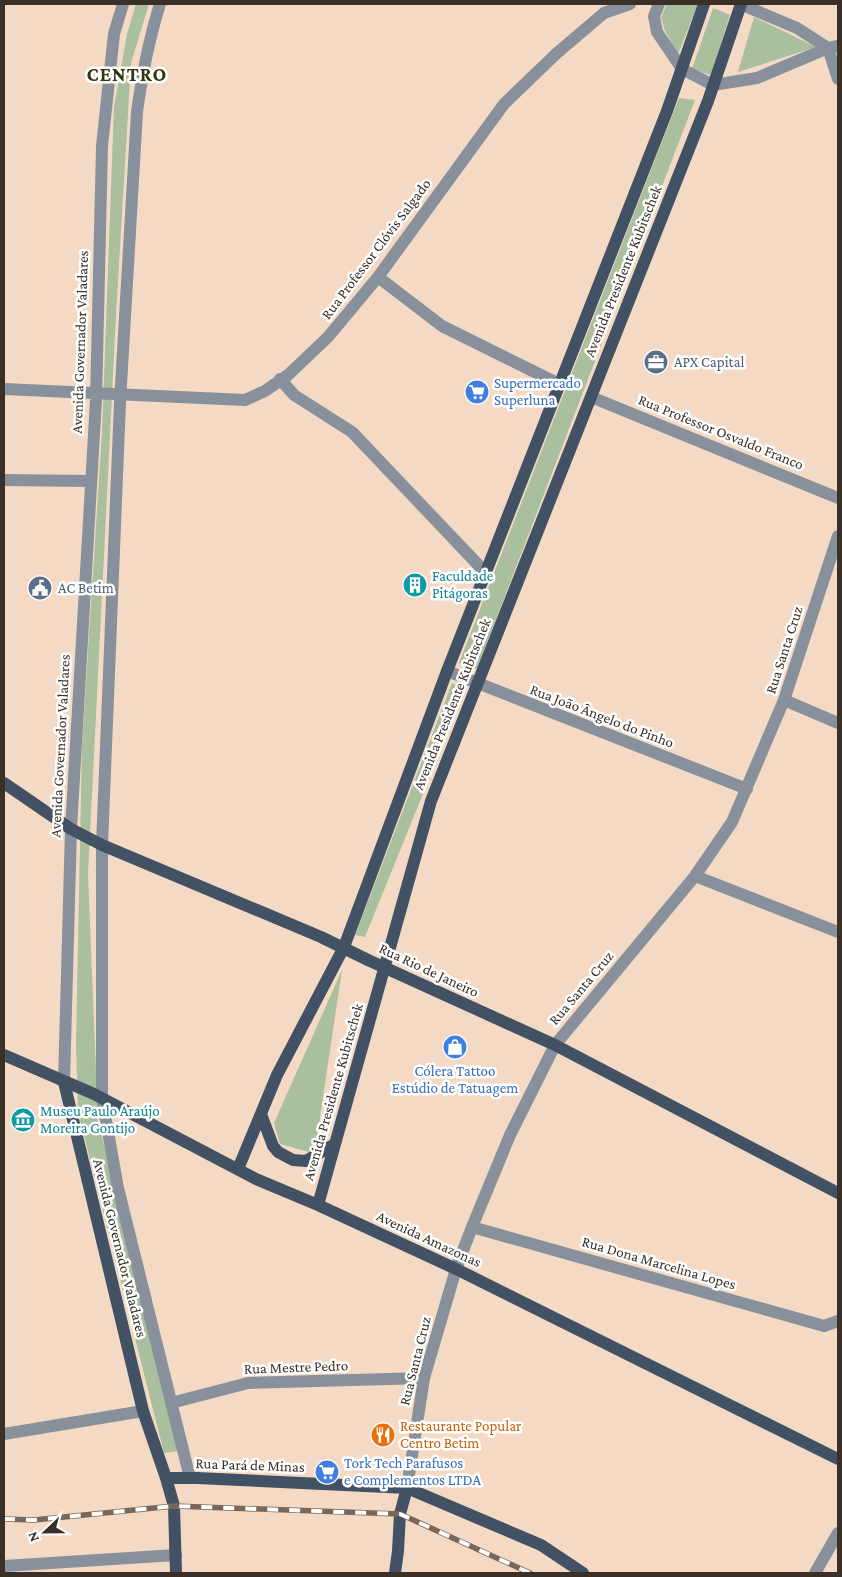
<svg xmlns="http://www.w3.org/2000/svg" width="842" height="1577" font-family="'Crimson Pro',serif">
<rect width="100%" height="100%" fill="#f4dac4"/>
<path fill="#a9bf9d" d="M136,4H149L131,63L116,315L88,874L98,1121L179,1451L164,1453L78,1112L76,1044L82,745L102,432L114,107L127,34Z
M667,4H698L678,54L665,31L661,17Z
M713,8L730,15L711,75L692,69Z
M754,17L816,47L738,72Z
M679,98L695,100L477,669L459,663Z
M452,683L465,690L365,937L355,935Z
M342,970L316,1144L309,1152L280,1144L274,1123Z"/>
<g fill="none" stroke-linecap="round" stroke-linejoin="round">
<path stroke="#88919b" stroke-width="12" d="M160,4C149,39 142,75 137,112L120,402L102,845V1098L118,1188L190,1478
M659,4L654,16L657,32L682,69L713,85L757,78L828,48L838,46
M740,4L797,28L828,48
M828,48L838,79
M378,277L442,326L559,384
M280,379L294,395L352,432L485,572
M4,389L245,400L265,391L288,375L328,337L378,277L504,104L557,53L604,13L630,4
M591,397L838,498
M4,480L90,481
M447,671L747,789
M784,700L838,723
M695,876L838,932
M64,1082L71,829L96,400L102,146L114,34L123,4
M472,1227L824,1326L838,1321
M171,1403L248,1383L424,1378
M4,1434L143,1411
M407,1488L424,1378L456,1269L472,1227L510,1135L555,1045L695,876L732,822L784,700L838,536
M4,1566L176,1555
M815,1573L838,1533"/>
<path stroke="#425163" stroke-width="12" d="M4,783L71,829L102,845L321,937L368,960L555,1045L838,1193
M4,1055L94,1094L256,1179L318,1205L456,1269L838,1459
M64,1082L143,1411L166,1478L174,1506L176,1573
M261,1114L273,1146L278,1152L293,1160L306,1161L335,1144
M238,1169L277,1075L344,947L447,671L667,111L704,4
M318,1205L431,801L708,101L741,4
M166,1478H197L407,1488L541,1545L583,1573
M395,1573L398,1551L400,1514L407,1488"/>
<defs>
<path id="rail" d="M4,1519L34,1520L174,1506L400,1514L530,1573"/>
</defs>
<use href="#rail" stroke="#77685b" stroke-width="5.5"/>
<use href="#rail" stroke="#fff" stroke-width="4" stroke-dasharray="11" stroke-linecap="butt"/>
</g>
<defs>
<symbol id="office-disc" viewBox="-11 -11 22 22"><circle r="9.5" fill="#5c6f8a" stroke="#fff"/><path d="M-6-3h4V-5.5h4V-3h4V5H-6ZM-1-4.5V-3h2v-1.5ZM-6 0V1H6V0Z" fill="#fff"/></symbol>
<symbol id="supermarket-disc" viewBox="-11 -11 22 22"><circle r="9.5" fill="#3f7fe0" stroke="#fff"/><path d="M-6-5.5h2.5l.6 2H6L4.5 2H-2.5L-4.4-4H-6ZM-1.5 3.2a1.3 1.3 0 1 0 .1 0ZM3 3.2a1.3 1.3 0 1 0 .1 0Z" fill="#fff"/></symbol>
<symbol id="building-disc" viewBox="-11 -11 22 22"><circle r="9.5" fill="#0f9aa8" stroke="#fff"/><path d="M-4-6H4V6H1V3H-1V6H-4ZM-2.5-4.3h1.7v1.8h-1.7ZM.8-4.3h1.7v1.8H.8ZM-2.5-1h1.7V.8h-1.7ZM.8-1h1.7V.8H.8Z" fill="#fff"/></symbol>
<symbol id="civic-disc" viewBox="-11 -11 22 22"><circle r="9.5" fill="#5c6f8a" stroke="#fff"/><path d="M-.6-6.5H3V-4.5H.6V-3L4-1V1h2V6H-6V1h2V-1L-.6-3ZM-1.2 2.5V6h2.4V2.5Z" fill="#fff"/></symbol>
<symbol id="shop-disc" viewBox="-11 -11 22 22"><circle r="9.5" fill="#3f7fe0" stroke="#fff"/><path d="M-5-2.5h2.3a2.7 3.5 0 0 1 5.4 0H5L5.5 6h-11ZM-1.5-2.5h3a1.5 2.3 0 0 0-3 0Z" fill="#fff"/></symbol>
<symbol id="museum-disc" viewBox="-11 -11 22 22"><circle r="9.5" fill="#0f9aa8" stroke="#fff"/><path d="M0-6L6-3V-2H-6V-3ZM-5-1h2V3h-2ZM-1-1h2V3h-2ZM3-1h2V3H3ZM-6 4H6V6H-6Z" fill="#fff"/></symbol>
<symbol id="restaurant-disc" viewBox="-11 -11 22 22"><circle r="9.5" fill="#e8710a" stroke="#fff"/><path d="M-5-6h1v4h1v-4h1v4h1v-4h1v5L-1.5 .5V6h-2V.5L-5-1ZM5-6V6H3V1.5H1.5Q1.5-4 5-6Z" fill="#fff"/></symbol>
</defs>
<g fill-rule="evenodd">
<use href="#office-disc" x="642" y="348" width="28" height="28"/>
<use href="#supermarket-disc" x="463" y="378" width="28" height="28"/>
<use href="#building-disc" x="401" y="571" width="28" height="28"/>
<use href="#civic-disc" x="26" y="574" width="28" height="28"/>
<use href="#shop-disc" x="441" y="1033" width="28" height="28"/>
<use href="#museum-disc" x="9" y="1106" width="28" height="28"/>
<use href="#restaurant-disc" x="369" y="1421" width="28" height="28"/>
<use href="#supermarket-disc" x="313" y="1458" width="28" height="28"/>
</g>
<g text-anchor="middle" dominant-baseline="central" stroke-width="5" stroke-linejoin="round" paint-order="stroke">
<g font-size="15" fill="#3a3028" stroke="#fff">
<text transform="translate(376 249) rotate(-53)">Rua Professor Clóvis Salgado</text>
<text transform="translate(623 271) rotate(-68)">Avenida Presidente Kubitschek</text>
<text transform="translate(80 342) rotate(-88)">Avenida Governador Valadares</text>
<text transform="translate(721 432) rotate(22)">Rua Professor Osvaldo Franco</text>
<text transform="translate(784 650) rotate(-72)">Rua Santa Cruz</text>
<text transform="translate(452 704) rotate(-68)">Avenida Presidente Kubitschek</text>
<text transform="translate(602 716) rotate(21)">Rua João Ângelo do Pinho</text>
<text transform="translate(60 746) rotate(-87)">Avenida Governador Valadares</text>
<text transform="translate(429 970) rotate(25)">Rua Rio de Janeiro</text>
<text transform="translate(581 988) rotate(-50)">Rua Santa Cruz</text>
<text transform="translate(333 1092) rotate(-74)">Avenida Presidente Kubitschek</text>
<text transform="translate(429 1239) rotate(25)">Avenida Amazonas</text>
<text transform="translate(120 1248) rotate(76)">Avenida Governador Valadares</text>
<text transform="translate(659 1263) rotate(16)">Rua Dona Marcelina Lopes</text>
<text transform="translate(415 1361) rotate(-76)">Rua Santa Cruz</text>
<text transform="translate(296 1367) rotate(-2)">Rua Mestre Pedro</text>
<text transform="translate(250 1465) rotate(2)">Rua Pará de Minas</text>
</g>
<g font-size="15" fill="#4e5e75" stroke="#fff" text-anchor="start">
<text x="674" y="362">APX Capital</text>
<text x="58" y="588">AC Betim</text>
</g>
<g font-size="15" fill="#366cbe" stroke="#fff" text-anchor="start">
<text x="494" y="383">Supermercado<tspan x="494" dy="17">Superluna</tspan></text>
<text x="455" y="1071" text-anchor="middle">Cólera Tattoo<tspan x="455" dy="17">Estúdio de Tatuagem</tspan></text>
<text x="344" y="1463">Tork Tech Parafusos<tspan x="344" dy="17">e Complementos LTDA</tspan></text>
</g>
<g font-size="15" fill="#0d838f" stroke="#fff" text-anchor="start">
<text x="432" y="576">Faculdade<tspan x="432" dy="17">Pitágoras</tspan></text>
<text x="40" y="1111">Museu Paulo Araújo<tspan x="40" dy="17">Moreira Gontijo</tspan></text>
</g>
<g font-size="15" fill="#c56008" stroke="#fff" text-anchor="start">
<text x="400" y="1426">Restaurante Popular<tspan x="400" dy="17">Centro Betim</tspan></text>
</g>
<g font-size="20" font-weight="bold" letter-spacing="1" fill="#30350c" stroke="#fff">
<text x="127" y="74">CENTRO</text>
</g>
</g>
<rect width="842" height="1577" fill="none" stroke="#3a3028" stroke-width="10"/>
<g transform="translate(45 1532) rotate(248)" stroke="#ffffff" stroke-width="4" paint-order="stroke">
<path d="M0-4L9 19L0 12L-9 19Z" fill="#3a3028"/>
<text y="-8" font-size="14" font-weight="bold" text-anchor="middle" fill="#3a3028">N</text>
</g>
</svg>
